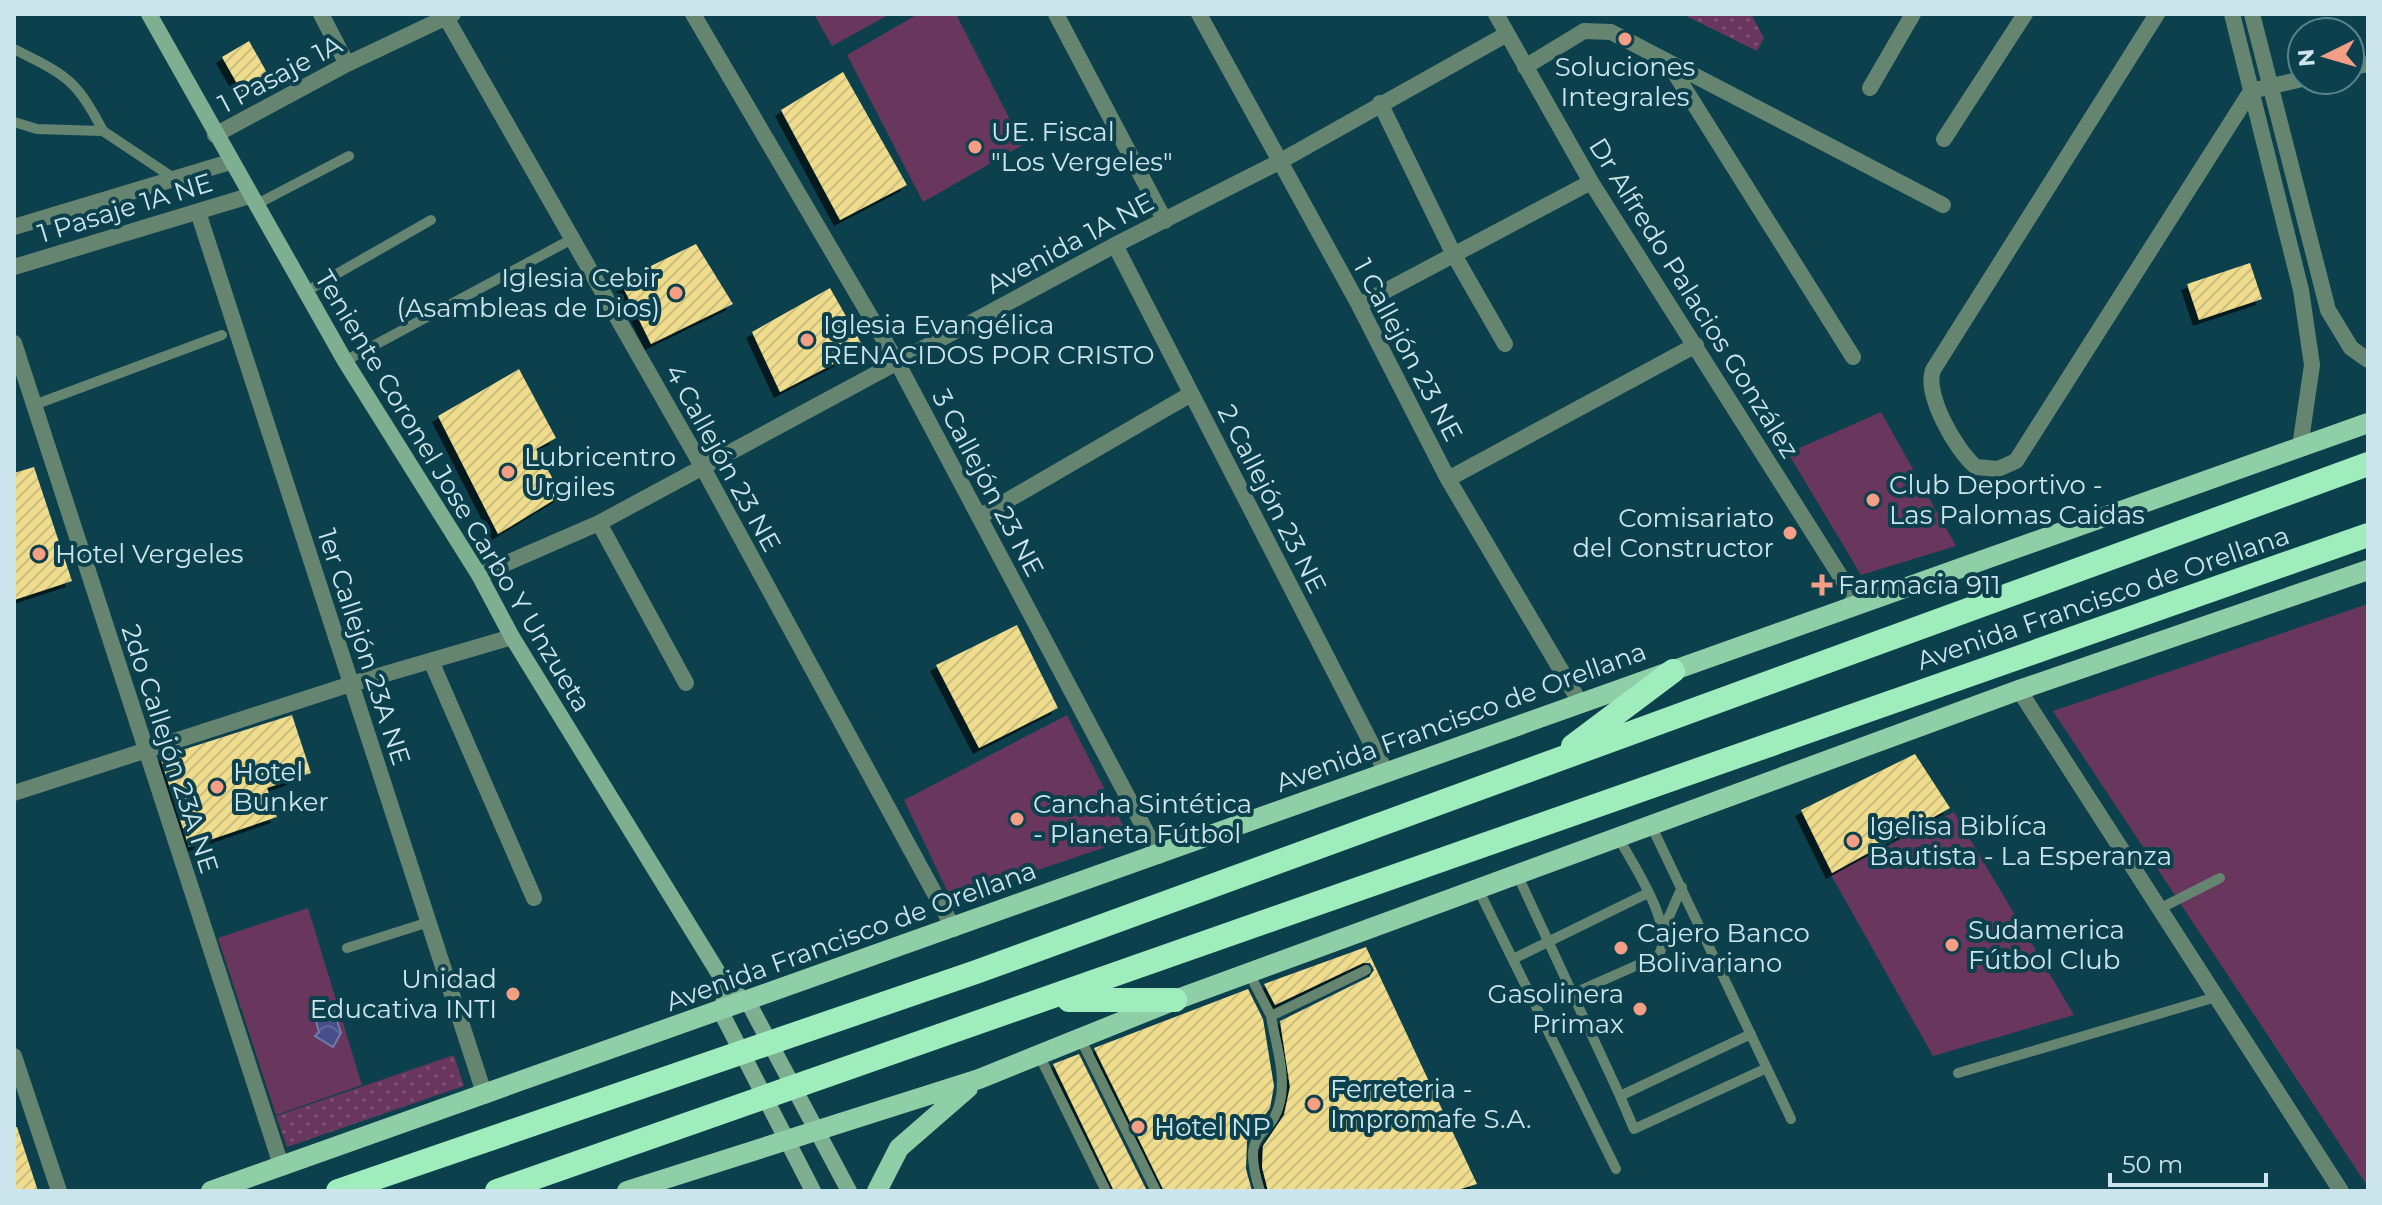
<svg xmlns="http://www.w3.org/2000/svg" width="2382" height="1205" font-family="Montserrat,sans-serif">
<defs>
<pattern id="grass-dots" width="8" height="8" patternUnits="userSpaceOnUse" patternTransform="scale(2)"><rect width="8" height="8" fill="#69365d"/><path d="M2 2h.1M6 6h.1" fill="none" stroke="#7d5374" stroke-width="1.8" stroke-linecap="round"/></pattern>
<pattern id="water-waves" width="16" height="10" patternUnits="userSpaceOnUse" patternTransform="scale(2)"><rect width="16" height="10" fill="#474e8c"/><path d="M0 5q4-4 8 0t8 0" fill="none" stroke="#60679c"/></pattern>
<pattern id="building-hatch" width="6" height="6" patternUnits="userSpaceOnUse" patternTransform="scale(2)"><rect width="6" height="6" fill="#efdc8d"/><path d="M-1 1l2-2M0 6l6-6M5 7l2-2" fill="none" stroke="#cbbe7f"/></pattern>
<filter id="shadow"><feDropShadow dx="-6" dy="6" stdDeviation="0" flood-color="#0009"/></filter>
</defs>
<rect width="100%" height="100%" fill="#0b404c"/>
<path fill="url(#grass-dots)" d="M1682,14H1751L1764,38L1757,51Z
M454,1055L464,1086L287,1147L276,1116Z"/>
<path fill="#69365d" d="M814,14H890L832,46Z
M918,14H956L1023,145L923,202L847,55Z
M1881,412L1956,546L1861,575L1788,453Z
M2368,604V1187L2053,711Z
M1067,715L1130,839L951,899L904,800Z
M1954,812L2074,1015L1933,1056L1831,875Z
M308,908L362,1085L276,1115L218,938Z"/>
<path fill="url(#water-waves)" stroke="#6f7ba9" stroke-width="2" d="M331,1002L341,1033L333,1047L315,1036L319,1032L312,1007Z"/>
<path fill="url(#building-hatch)" filter="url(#shadow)" d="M249,41L270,78L243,94L222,57Z
M843,72L907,185L840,220L781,110Z
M696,244L733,304L651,344L620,281Z
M2250,263L2262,299L2199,320L2187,284Z
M830,288L864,348L780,392L752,332Z
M519,369L556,438L536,449L562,495L498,534L438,416Z
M34,467L72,581L14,600V473Z
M1017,625L1058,708L979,748L936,665Z
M292,715L311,773L267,788L277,817L189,847L160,757Z
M1915,754L1950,808L1832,873L1801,810Z
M1366,947L1477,1184L1454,1191H1268L1262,1167L1263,1146L1284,1115L1290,1087L1280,1021L1369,977L1374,970L1370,963H1363L1275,1005L1264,984Z
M1248,989L1263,1019L1274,1086L1270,1108L1247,1141L1246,1169L1252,1191H1164L1094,1048Z
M1079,1054L1147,1191H1114L1053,1064Z
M14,1127H17L38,1191H14Z"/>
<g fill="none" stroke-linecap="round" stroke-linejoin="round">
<path stroke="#668571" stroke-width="10" d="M14,49C66,75 76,79 103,131
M14,122L37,129L103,131L175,179
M255,205L349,156
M305,292L431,220
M345,361L572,239
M34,405L222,335
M1651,825L1791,1119
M1517,874L1620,1096L1751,1034
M1478,889L1616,1169
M2159,909L2220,878
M1664,928L1682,887
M347,948L429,922
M1513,959L1648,893
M1249,973L1271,1016L1366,970
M1572,994L1658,956C1677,928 1633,865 1618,837
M1080,1038L1156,1191
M1039,1055L1106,1191
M1958,1073L2216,997
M1620,1096L1634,1129L1767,1068
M1260,1191C1238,1121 1274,1144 1281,1096C1285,1070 1275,1041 1271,1016"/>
<path stroke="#668571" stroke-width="16" d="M321,14L347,64
M444,14L703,468L954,929
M693,14L897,362L1159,856
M1056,14L1165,221
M1199,14L1359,305L1448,479L1581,704
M1496,14L1591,182L1858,604
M2157,14L1933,370C1924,394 1956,451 1976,467L1998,469L2016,461L2251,91L2302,79
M2232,14L2301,290L2312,365L2300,447
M2252,14L2328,310L2351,348L2368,360
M1525,67L1584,31L1611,32L1943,205
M1671,67L1853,357
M2350,68L2368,64
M1870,88L1913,14
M1380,103L1454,255L1505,344
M215,135L347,64L453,14
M1944,139L2025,14
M198,212L485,1096
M14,227L230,162
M1115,245L1387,774
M14,267L249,196
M1359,305L1591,182
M14,343L282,1168
M1448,479L1696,345
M979,517L1191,394
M599,523L686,683
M479,575L599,523L1115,245L1279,162L1507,34
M431,661L534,898
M2019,690L2341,1191
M14,793L351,684L512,637
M14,1056L59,1191"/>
<path stroke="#7eaf90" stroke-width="16" d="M149,14L345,361L479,575L512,637L727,987L748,1002L849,1191
M724,1000L721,1012L813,1191"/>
<path stroke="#8fcfa8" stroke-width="20" d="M211,1191L2368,423
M627,1191L979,1079L1175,1000L2019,690L2368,570
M877,1191L899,1148L968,1088"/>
<path stroke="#9fedbd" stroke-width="24" d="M1573,746L1673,671
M1069,1000H1175
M338,1191L976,972L2368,464
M497,1191L2368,535"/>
</g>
<g fill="#f49e86" stroke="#0b404c" stroke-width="3">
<circle cx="1625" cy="39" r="8"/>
<circle cx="975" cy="147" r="8"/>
<circle cx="676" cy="293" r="8"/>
<circle cx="807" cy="340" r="8"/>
<circle cx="508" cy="472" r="8"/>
<circle cx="1873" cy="500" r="8"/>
<circle cx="1790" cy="533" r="8"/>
<circle cx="39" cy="554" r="8"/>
<path d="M1818 573h8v8h8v8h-8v8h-8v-8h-8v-8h8z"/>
<circle cx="217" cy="787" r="8"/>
<circle cx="1017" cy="819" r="8"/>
<circle cx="1853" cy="841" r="8"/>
<circle cx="1952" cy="945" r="8"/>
<circle cx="1621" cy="948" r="8"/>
<circle cx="513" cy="994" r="8"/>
<circle cx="1640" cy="1009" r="8"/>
<circle cx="1314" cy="1104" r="8"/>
<circle cx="1138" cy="1127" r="8"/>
</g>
<g text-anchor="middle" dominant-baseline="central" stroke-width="8" stroke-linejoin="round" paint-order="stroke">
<g font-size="26" fill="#cce5ec" stroke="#0b404c" text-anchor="start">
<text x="1625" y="67" text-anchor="middle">Soluciones<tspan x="1625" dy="30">Integrales</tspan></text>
<text x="991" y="132">UE. Fiscal<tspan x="991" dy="30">"Los Vergeles"</tspan></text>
<text x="660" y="278" text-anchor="end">Iglesia Cebir<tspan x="660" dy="30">(Asambleas de Dios)</tspan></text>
<text x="823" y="325">Iglesia Evangélica<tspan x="823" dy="30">RENACIDOS POR CRISTO</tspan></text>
<text x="524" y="457">Lubricentro<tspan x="524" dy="30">Urgiles</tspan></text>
<text x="1889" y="485">Club Deportivo -<tspan x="1889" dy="30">Las Palomas Caidas</tspan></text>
<text x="1774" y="518" text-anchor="end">Comisariato<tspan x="1774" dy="30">del Constructor</tspan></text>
<text x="55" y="554">Hotel Vergeles</text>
<text x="1838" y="585">Farmacia 911</text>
<text x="233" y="772">Hotel<tspan x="233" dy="30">Bunker</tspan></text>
<text x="1033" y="804">Cancha Sintética<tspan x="1033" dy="30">- Planeta Fútbol</tspan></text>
<text x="1869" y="826">Igelisa Biblíca<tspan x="1869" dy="30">Bautista - La Esperanza</tspan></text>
<text x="1968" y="930">Sudamerica<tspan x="1968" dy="30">Fútbol Club</tspan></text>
<text x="1637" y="933">Cajero Banco<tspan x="1637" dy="30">Bolivariano</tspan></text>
<text x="497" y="979" text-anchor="end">Unidad<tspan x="497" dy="30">Educativa INTI</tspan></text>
<text x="1624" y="994" text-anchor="end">Gasolinera<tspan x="1624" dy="30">Primax</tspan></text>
<text x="1330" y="1089">Ferreteria -<tspan x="1330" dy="30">Impromafe S.A.</tspan></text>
<text x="1154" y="1127">Hotel NP</text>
</g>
<g font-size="26" fill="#cce5ec" stroke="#0b404c">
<text transform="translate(280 74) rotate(-28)">1 Pasaje 1A</text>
<text transform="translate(125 208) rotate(-17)">1 Pasaje 1A NE</text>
<text transform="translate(1070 243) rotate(-28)">Avenida 1A NE</text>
<text transform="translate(1694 298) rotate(58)">Dr Alfredo Palacios González</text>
<text transform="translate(1408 350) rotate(62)">1 Callejón 23 NE</text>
<text transform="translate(723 458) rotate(61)">4 Callejón 23 NE</text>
<text transform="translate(988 483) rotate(62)">3 Callejón 23 NE</text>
<text transform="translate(453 491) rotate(59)">Teniente Coronel Jose Carbo Y Unzueta</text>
<text transform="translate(1272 499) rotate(63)">2 Callejón 23 NE</text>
<text transform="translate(2103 598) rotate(-19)">Avenida Francisco de Orellana</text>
<text transform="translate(364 647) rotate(72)">1er Callejón 23A NE</text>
<text transform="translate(1461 717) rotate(-20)">Avenida Francisco de Orellana</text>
<text transform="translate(170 749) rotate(72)">2do Callejón 23A NE</text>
<text transform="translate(851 936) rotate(-20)">Avenida Francisco de Orellana</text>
</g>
</g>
<rect width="2382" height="1205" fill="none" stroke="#cce5ec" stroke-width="32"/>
<g transform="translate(2326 56) rotate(265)"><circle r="38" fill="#0b404c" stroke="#58828c" stroke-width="2"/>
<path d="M0-6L14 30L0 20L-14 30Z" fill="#f49e86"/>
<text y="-12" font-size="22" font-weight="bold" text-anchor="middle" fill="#cce5ec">N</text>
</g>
<path d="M2110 1173v12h156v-12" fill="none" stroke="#cce5ec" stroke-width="4"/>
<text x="2122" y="1173" font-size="24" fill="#cce5ec" stroke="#0b404c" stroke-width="6" paint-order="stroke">50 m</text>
</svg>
